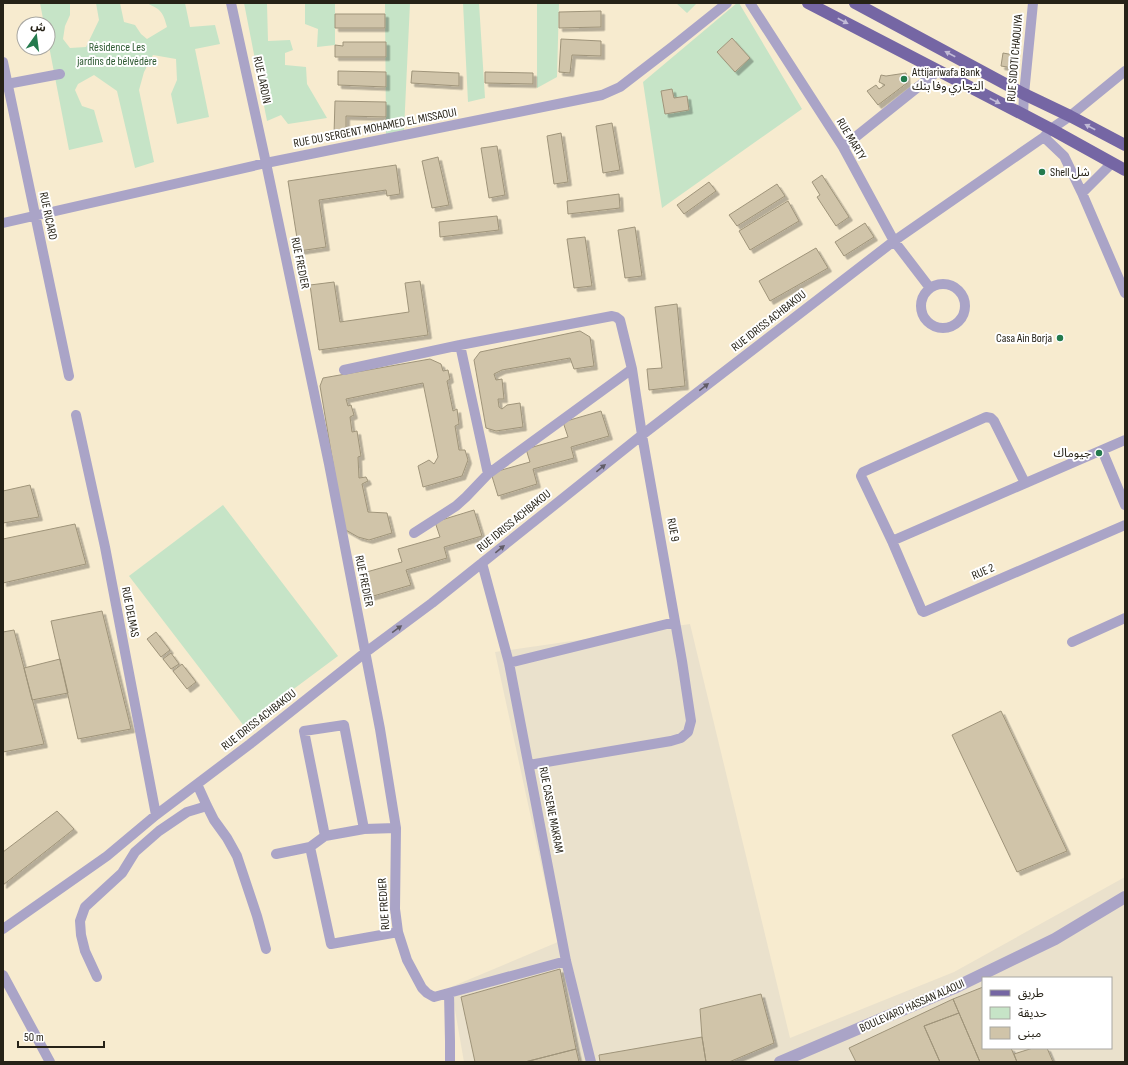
<svg xmlns="http://www.w3.org/2000/svg" width="1128" height="1065" font-family="'Sofia Sans Condensed','Noto Sans Arabic',sans-serif">
<defs>
<filter id="shadow"><feDropShadow dx="3.5" dy="3.5" stdDeviation="0" flood-color="#0004"/></filter>
</defs>
<rect width="100%" height="100%" fill="#f7ebcf"/>
<path fill="#eae1cc" fill-rule="evenodd" d="M690,624L790,1038L954,972L1125,877V1062H464L451,987L558,942L495,652ZM983,978H1111V1048H983Z"/>
<path fill="#c6e4c7" d="M40,3H70V15L65,26L63,39L70,48L86,47L99,20L96,3H120L124,22L135,25L141,34L147,39L167,27C163,12 161,9 146,3H185L190,27L215,25L220,44L195,49L209,117L177,124L171,94L177,80L176,59L153,55L144,72L139,90L154,162L135,168L117,91L94,75L78,84L75,90L82,106L94,110L103,142L69,150L48,41V24H44Z
M244,3H295L267,4L268,41L290,40L293,50L285,53V65L306,67L307,84L327,118L288,124L281,115L267,121Z
M305,3H335V45L317,47L318,29L305,24Z
M385,3H410L404,130L386,134Z
M463,3H479L485,98L468,102Z
M537,3H559L557,77L537,88Z
M676,3H697L687,13Z
M737,3H739L802,109L662,208L643,82Z
M223,505L338,656L244,726L129,576Z"/>
<path fill="#d0c4a9" stroke="#9f947a" filter="url(#shadow)" d="M601,11V27L559,28V12Z
M335,14H385V28H335Z
M732,38L750,58L735,72L717,52Z
M561,39L601,41V56L572,55L570,73L559,72Z
M343,42H386V57H335V45L343,46Z
M1003,53L1014,55L1013,68L1001,66Z
M338,71L386,72V87L338,85Z
M412,71L459,73V86L411,83Z
M485,72L533,73V84L485,83Z
M906,73L907,83L878,105L867,91L876,85L879,89L885,85L879,82L881,75L886,76Z
M672,89L674,98L687,96L689,110L665,114L661,91Z
M335,101L386,102V117L346,116V134H334Z
M612,123L620,170L603,173L596,126Z
M561,133L568,182L554,184L547,136Z
M497,146L505,195L489,198L481,148Z
M438,157L449,205L432,208L422,161Z
M396,165L400,194L387,196L386,190L319,200L326,247L299,251L288,181Z
M822,175L849,217L836,226L817,197L820,195L812,182Z
M709,182L716,191L684,214L677,205Z
M777,184L785,196L737,226L729,215Z
M619,194L620,208L568,214L567,201Z
M788,201L799,221L750,250L739,231Z
M497,216L499,230L440,237L439,222Z
M865,223L874,237L844,256L835,242Z
M635,227L642,276L625,278L618,230Z
M585,237L592,286L574,288L567,239Z
M816,248L828,268L770,301L759,281Z
M420,281L428,335L319,350L310,285L334,282L340,322L409,312L405,283Z
M677,304L685,386L649,390L647,369L662,368L655,307Z
M580,331L590,337L594,366L574,369L570,358L502,370L494,374L496,380L502,379L504,399H498L499,407L502,409L507,405L520,403L523,427L496,431L486,428L474,360L480,352Z
M430,359L441,364L443,371L448,370L450,379L447,381L453,411L457,409L459,424L455,426L459,450H465L468,460L462,476L423,487L418,466L429,460L434,464L438,457L423,383L346,399L348,406L351,405L354,415L350,417L352,432L357,431L361,456L358,457L359,478L366,477L368,481L362,484L368,512L387,513L392,533L369,540L358,537L344,529L320,386L323,378Z
M601,411L609,436L571,447L574,458L533,469L537,484L498,496L491,473L530,462L526,449L568,437L563,422Z
M30,485L39,517L3,523V491Z
M474,510L482,536L444,547L447,558L406,570L411,585L370,597L363,573L402,562L398,549L440,537L435,522Z
M75,524L86,564L3,583V539Z
M102,611L131,729L78,739L51,621Z
M14,630L44,744L3,752V632Z
M156,632L170,650L161,657L147,639Z
M171,653L179,664L171,669L163,659Z
M60,659L68,693L32,700L24,668Z
M182,664L196,682L187,689L173,671Z
M1001,711L1067,851L1017,872L952,735Z
M57,811L74,829L3,885V852Z
M560,969L576,1049L525,1062H475L461,997Z
M983,987V1048H1011L1017,1062H980L953,999Z
M761,994L774,1043L729,1062H706L702,1037L700,1009Z
M953,999L959,1013L924,1026L940,1062H856L849,1048Z
M959,1013L980,1062H940L924,1026Z
M702,1037L706,1062H600L599,1055Z
M1033,1048H1047L1053,1062H1017L1014,1054Z
M576,1049L579,1062H525Z"/>
<g fill="none" stroke-linecap="round" stroke-linejoin="round">
<path stroke="#aaa4c7" stroke-width="10" d="M231,3L266,163L329,464L380,729L396,828L395,909L398,932L407,960L422,988L427,993L434,997L566,961
M750,3L843,147L894,241L930,288
M3,62L69,376
M1125,71L1070,116L1051,129L1044,137L1064,156L1082,193L1125,293
M7,84L60,74
M1023,115L1024,94L1033,3
M843,147L938,71
M1082,193L1112,163
M3,223L266,163L602,95L620,87L672,47L727,3
M921 306a22 22 0 1 1 44 0a22 22 0 1 1-44 0Z
M460,345L488,474
M344,370L460,345L612,316L616,317L620,320L632,369L642,435L682,661L691,721L688,732L681,738L671,741L529,765
M76,415L105,547L156,815
M1102,450L1125,505
M1025,483L994,421L991,418L986,417L863,472L861,476L892,541L922,611L924,612L1125,525
M414,533L456,506L466,497L488,474L632,369
M892,541L1125,440
M482,563L509,663L566,961L591,1062
M1072,642L1125,618
M509,663L675,622
M197,784L207,806L214,820L227,838L237,856L257,916L266,949
M325,836L304,731L344,725L364,829
M310,847L331,944L398,932
M276,854L310,847L325,836L364,829L396,828
M3,929L107,856L156,815L250,744L366,652L432,603L642,435L894,241L1044,137
M3,975L50,1062
M97,977L85,951L81,935L80,921L85,907L122,873L135,852L159,831L187,812L207,806
M449,993L450,1041V1062"/>
<path stroke="#aaa4c7" stroke-width="12" d="M780,1062L954,988L1055,939L1125,897"/>
<path stroke="#7566a4" stroke-width="12" d="M808,3L1051,129L1125,170
M855,3L1024,94L1070,116L1125,145"/>
</g>
<defs><path id="oneway-solid" d="M-6-.8H1V-3.2L6.5 0L1 3.2V.8H-6Z"/></defs>
<g fill="#c1bad6">
<use href="#oneway-solid" transform="translate(843 21) rotate(28)"/>
<use href="#oneway-solid" transform="translate(950 54) rotate(-152)"/>
<use href="#oneway-solid" transform="translate(995 101) rotate(27)"/>
<use href="#oneway-solid" transform="translate(1090 127) rotate(-152)"/>
</g>
<g fill="#615c66">
<use href="#oneway-solid" transform="translate(704 387) rotate(-38)"/>
<use href="#oneway-solid" transform="translate(601 468) rotate(-39)"/>
<use href="#oneway-solid" transform="translate(500 549) rotate(-39)"/>
<use href="#oneway-solid" transform="translate(397 629) rotate(-36)"/>
</g>
<g fill="#247a4d" stroke="#fff" stroke-width="1.5">
<circle cx="904" cy="79" r="4"/>
<circle cx="1042" cy="172" r="4"/>
<circle cx="1060" cy="338" r="4"/>
<circle cx="1099" cy="453" r="4"/>
</g>
<g text-anchor="middle" dominant-baseline="central" stroke-width="4" stroke-linejoin="round" paint-order="stroke">
<g font-size="12" fill="#2d5931" stroke="#fff">
<text x="117" y="47">Résidence Les<tspan x="117" dy="14">jardins de bélvédère</tspan></text>
</g>
<g font-size="12" fill="#262217" stroke="#fff">
<text transform="translate(1015 58) rotate(-85)">RUE SIDOTI CHAOUIYA</text>
<text transform="translate(262 80) rotate(78)">RUE LARDIN</text>
<text transform="translate(375 128) rotate(-11)">RUE DU SERGENT MOHAMED EL MISSAOUI</text>
<text transform="translate(851 139) rotate(59)">RUE MARTY</text>
<text transform="translate(48 216) rotate(78)">RUE RICARD</text>
<text transform="translate(300 263) rotate(78)">RUE FREDIER</text>
<text transform="translate(769 321) rotate(-38)">RUE IDRISS ACHBAKOU</text>
<text transform="translate(514 521) rotate(-39)">RUE IDRISS ACHBAKOU</text>
<text transform="translate(673 530) rotate(79)">RUE 9</text>
<text transform="translate(983 572) rotate(-23)">RUE 2</text>
<text transform="translate(364 581) rotate(78)">RUE FREDIER</text>
<text transform="translate(130 612) rotate(79)">RUE DELMAS</text>
<text transform="translate(259 720) rotate(-38)">RUE IDRISS ACHBAKOU</text>
<text transform="translate(551 810) rotate(79)">RUE CASENE MAKRAM</text>
<text transform="translate(384 904) rotate(-94)">RUE FREDIER</text>
<text transform="translate(912 1006) rotate(-24)">BOULEVARD HASSAN ALAOUI</text>
</g>
<g font-size="12" fill="#262217" stroke="#fff" text-anchor="start">
<text x="912" y="72">Attijariwafa Bank<tspan x="912" dy="14">التجاري وفا بنك</tspan></text>
<text x="1050" y="172">Shell شل</text>
<text x="1052" y="338" text-anchor="end">Casa Ain Borja</text>
<text x="1091" y="453" text-anchor="end">جيوماك</text>
</g>
</g>
<rect width="1128" height="1065" fill="none" stroke="#262217" stroke-width="8"/>
<rect x="982" y="977" width="130" height="72" fill="#ffffff" stroke="#a8a7a2"/>
<rect x="990" y="990" width="20" height="6" fill="#7566a4" stroke="#a8a7a2"/>
<text x="1018" y="997" font-size="12" fill="#262217">طريق</text>
<rect x="990" y="1007" width="20" height="12" fill="#c6e4c7" stroke="#a8a7a2"/>
<text x="1018" y="1017" font-size="12" fill="#262217">حديقة</text>
<rect x="990" y="1027" width="20" height="12" fill="#d0c4a9" stroke="#a8a7a2"/>
<text x="1018" y="1037" font-size="12" fill="#262217">مبنى</text>
<g transform="translate(36 36) rotate(14)"><circle r="19" fill="#ffffff" stroke="#a8a7a2"/>
<path d="M0-3L7 15L0 10L-7 15Z" fill="#247a4d"/>
<text y="-6" font-size="11" font-weight="bold" text-anchor="middle" fill="#262217">ش</text>
</g>
<path d="M18 1041v6h86v-6" fill="none" stroke="#262217" stroke-width="2"/>
<text x="24" y="1041" font-size="12" fill="#262217" stroke="#ffffff" stroke-width="3" paint-order="stroke">50 m</text>
</svg>
